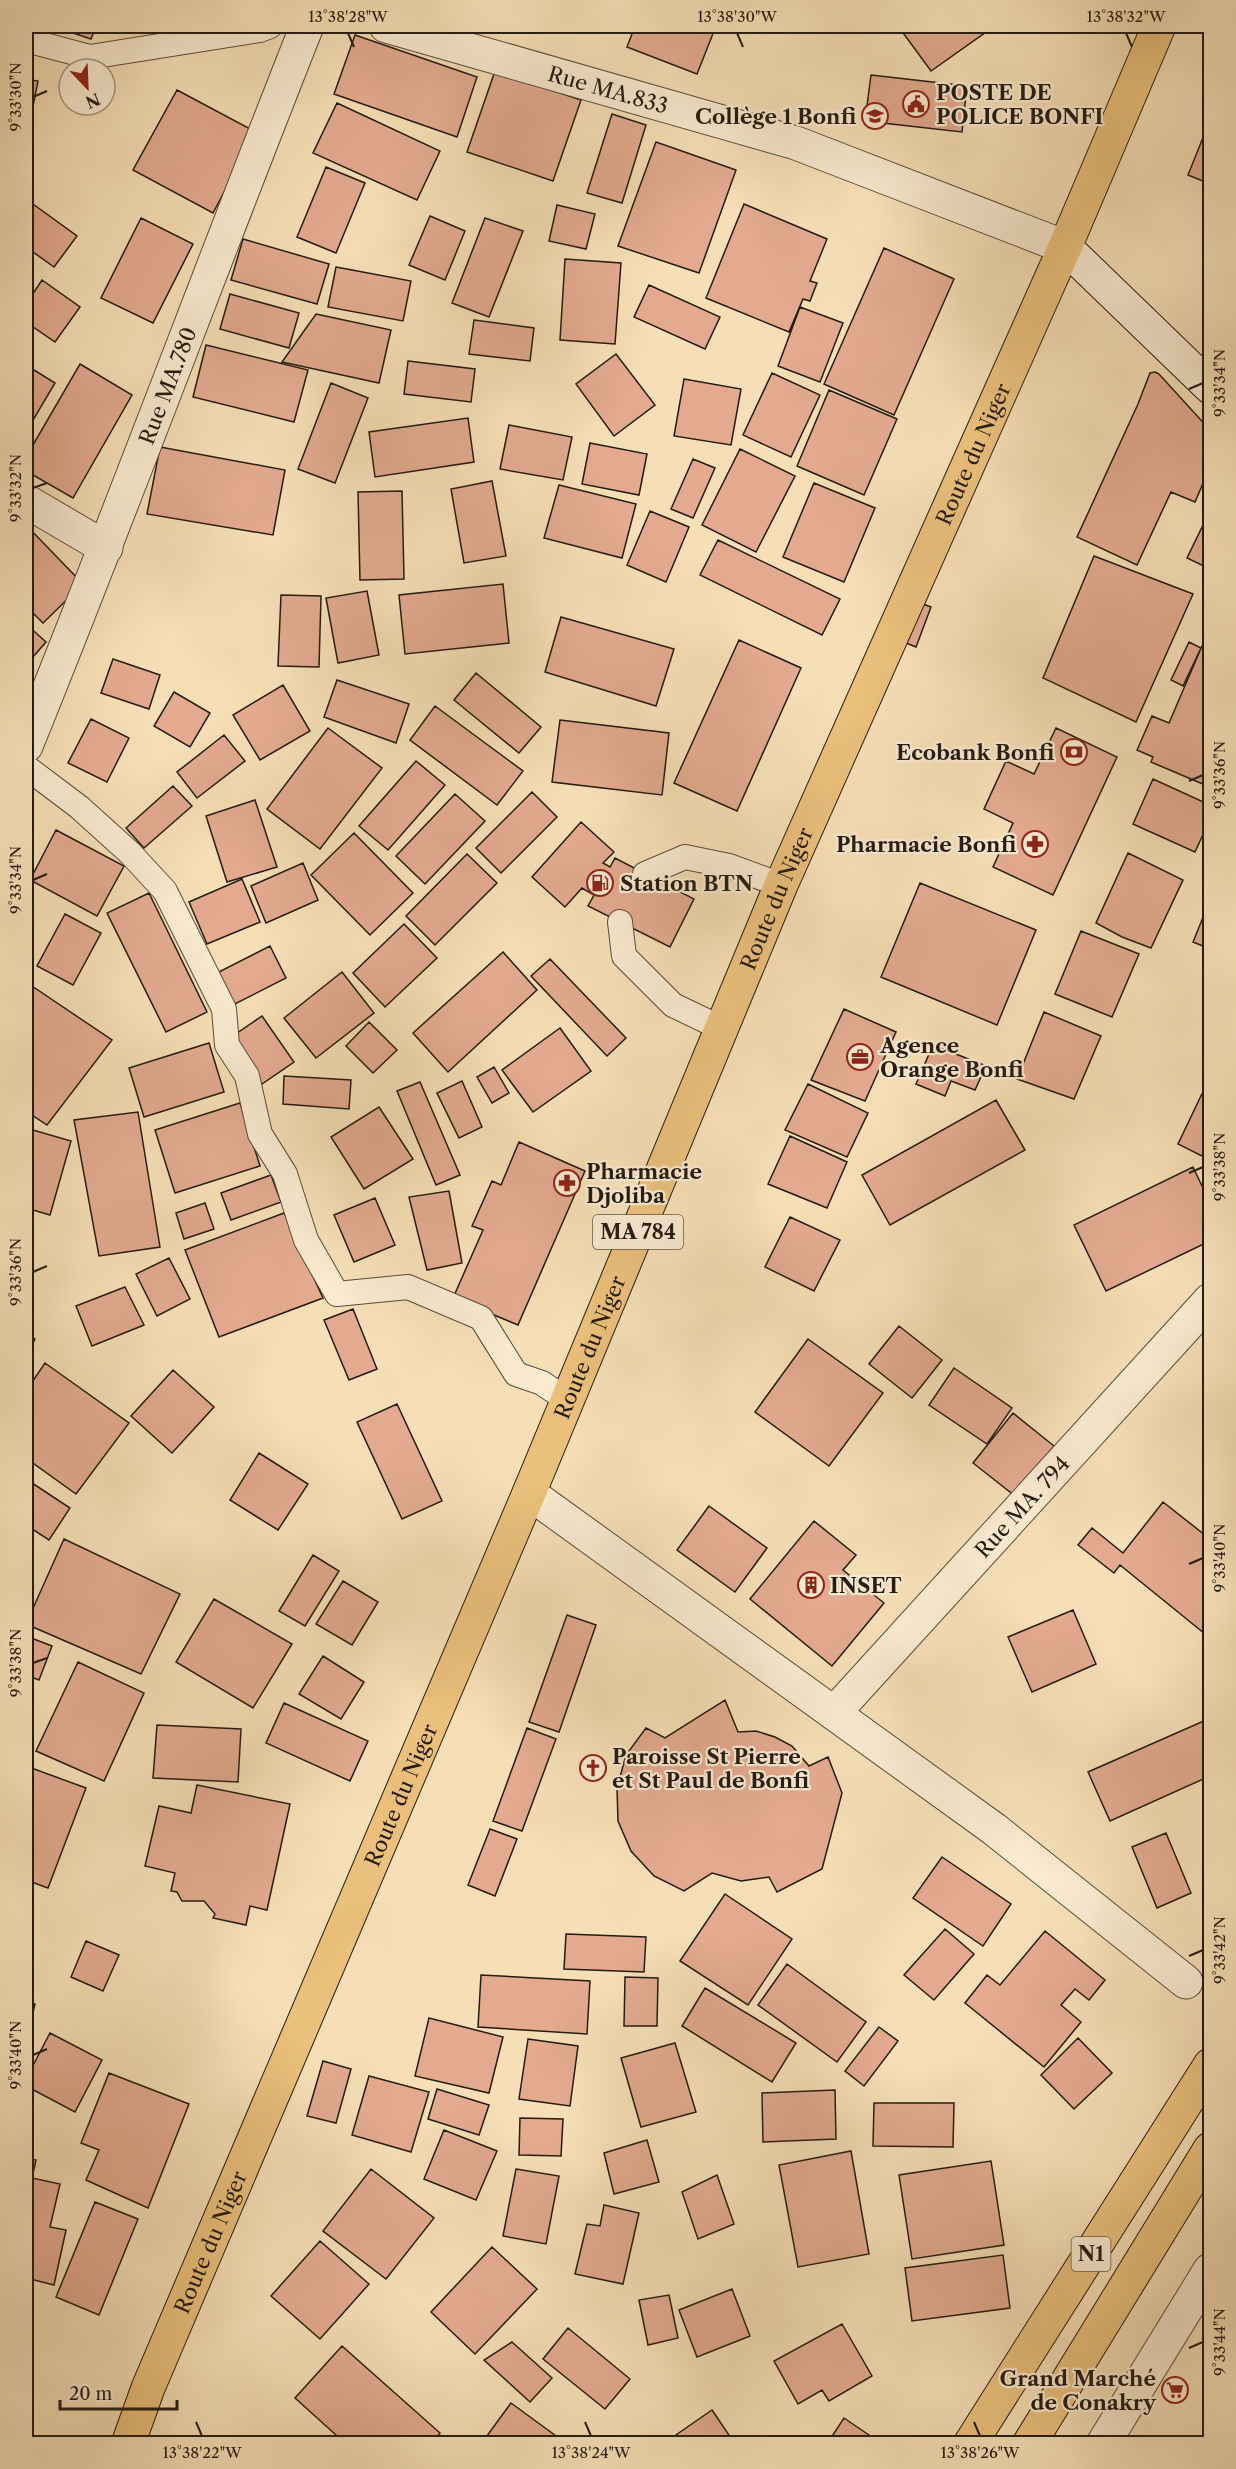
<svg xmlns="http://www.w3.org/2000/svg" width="1236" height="2469" font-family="'Libre Caslon Text',serif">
<rect width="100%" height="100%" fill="#f6dfb7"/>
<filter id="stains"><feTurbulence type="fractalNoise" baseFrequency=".00333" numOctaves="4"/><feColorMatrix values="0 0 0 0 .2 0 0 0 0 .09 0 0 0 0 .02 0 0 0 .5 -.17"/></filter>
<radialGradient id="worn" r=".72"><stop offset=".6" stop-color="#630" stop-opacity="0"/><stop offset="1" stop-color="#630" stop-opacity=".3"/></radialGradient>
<path fill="#e3aa90" stroke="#241b11" stroke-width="1.5" d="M58,26H96L91,39L58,28Z
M635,26H716L697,74L627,47Z
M898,26H981L986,32L931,71Z
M355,35L477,77L457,137L334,94Z
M495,71L581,100L553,181L467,152Z
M871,75L967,86L962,132L865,121Z
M26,79L38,81L26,141Z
M177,90L256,132L213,213L133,170Z
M337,103L440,151L417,200L313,153Z
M612,114L646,125L622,203L587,193Z
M1210,120V184L1188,175Z
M656,142L736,170L699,273L618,246Z
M326,167L365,183L336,253L297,237Z
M26,199L77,236L54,267L26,247Z
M744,204L827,239L810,281L817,283L810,301L803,299L789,332L706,298Z
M557,205L595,214L586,249L549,241Z
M430,216L465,231L445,280L409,265Z
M141,218L193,244L153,323L101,298Z
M485,218L523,231L489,317L452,303Z
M243,239L329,264L317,304L231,280Z
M884,248L954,279L894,415L824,384Z
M565,259L621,263L615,344L560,340Z
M336,267L411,281L403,321L328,307Z
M42,280L80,307L55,342L26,322V304Z
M649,285L720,317L705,349L634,317Z
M230,294L299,313L289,348L220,329Z
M800,307L843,323L820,382L778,366Z
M316,314L391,330L379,383L282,362Z
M474,320L534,328L530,361L469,354Z
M206,345L308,370L294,422L193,397Z
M616,354L655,405L614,436L576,384Z
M408,361L475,369L471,402L404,394Z
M80,364L132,395L73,498L26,471V457Z
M26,365L55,383L26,432Z
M1155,372L1159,374L1210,430V467L1195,502L1171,492L1137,565L1077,537L1138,404L1150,373Z
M772,373L820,395L791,457L743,435Z
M684,379L741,389L731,445L674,436Z
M331,383L368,398L335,483L298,469Z
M829,390L897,419L864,495L797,466Z
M468,418L474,462L375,477L369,432Z
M509,425L572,437L563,480L500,469Z
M590,443L647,454L639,495L582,484Z
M160,447L285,470L273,535L147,514Z
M740,449L795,476L756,552L702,525Z
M693,459L715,468L693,518L671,509Z
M492,481L506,556L464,563L451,489Z
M814,483L875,508L844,582L783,557Z
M559,485L636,504L622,558L544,538Z
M402,491L404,579L360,580L358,492Z
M650,511L689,527L666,582L627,565Z
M1208,515L1210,516V569L1187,558Z
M26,525L83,584L43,623L26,606Z
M718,540L840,599L822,635L700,575Z
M1094,556L1193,594L1136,722L1043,678Z
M503,584L509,643L405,654L399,595Z
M367,591L379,655L338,663L326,598Z
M281,595L321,596L319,667L278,666Z
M915,601L931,607L916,647L899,640Z
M561,617L674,649L656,706L545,672Z
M26,624L46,642L26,665Z
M739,640L801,668L737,811L674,783Z
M1189,642L1201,648L1183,686L1171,680Z
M1202,646L1210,650V787L1151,762L1153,757L1137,750L1152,716L1169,723Z
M113,659L160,675L149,709L101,693Z
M476,673L541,727L519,753L454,700Z
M337,680L409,704L396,743L324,717Z
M283,685L310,731L260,760L233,715Z
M174,692L210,713L190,747L154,726Z
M435,706L523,771L497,805L410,740Z
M91,719L129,738L107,782L68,763Z
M560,720L669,733L662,795L552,782Z
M328,728L382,768L320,849L267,809Z
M1056,728L1117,757L1053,895L993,867L1013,823L984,809L1006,761L1034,774Z
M224,735L245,761L197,798L177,772Z
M416,761L445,785L388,850L359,826Z
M1153,779L1210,805V819L1195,852L1133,824Z
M173,786L192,806L144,848L126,828Z
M532,792L557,817L501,873L476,848Z
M455,794L485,821L425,884L396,856Z
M255,800L277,867L227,882L206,816Z
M581,822L614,852L603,863L610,867L615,858L694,899L670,947L588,906L594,895L582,888L565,907L532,877Z
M56,830L124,866L97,916L30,880Z
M354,833L413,893L370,935L311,875Z
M1128,853L1183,880L1151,948L1122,937L1096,923Z
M467,854L497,883L435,945L406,916Z
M303,863L318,900L266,923L251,886Z
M242,879L260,922L207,944L189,902Z
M920,883L1036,930L997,1025L881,977Z
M149,893L207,1012L166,1032L107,913Z
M1210,900V949L1193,942Z
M65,914L101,933L73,985L37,966Z
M404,924L437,958L385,1007L353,973Z
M1081,931L1139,954L1112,1017L1055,994Z
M270,946L286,978L225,1009L209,977Z
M503,952L537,990L448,1072L413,1033Z
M550,959L626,1038L607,1056L531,976Z
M342,972L374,1013L316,1058L284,1018Z
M26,982L112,1040L47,1125L26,1111Z
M844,1009L896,1032L865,1101L811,1080Z
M1044,1012L1101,1036L1074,1099L1017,1079Z
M262,1016L294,1062L262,1084L230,1038Z
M369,1022L397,1050L373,1073L346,1046Z
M560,1028L591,1071L533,1112L502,1070Z
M209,1043L224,1092L144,1117L129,1068Z
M933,1045L986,1066L975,1090L951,1081L945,1096L916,1084Z
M494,1067L509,1093L492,1103L477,1077Z
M284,1076L351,1080L349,1109L283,1104Z
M1210,1077V1160L1178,1144Z
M462,1081L482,1127L459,1138L437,1093Z
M420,1082L460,1175L436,1185L397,1091Z
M808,1084L868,1113L847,1157L785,1130Z
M996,1100L1025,1150L890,1225L862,1175Z
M240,1103L260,1166L175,1193L155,1130Z
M379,1107L413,1159L364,1189L331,1137Z
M138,1112L160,1247L99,1256L74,1120Z
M26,1128L71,1141L50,1215L26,1208Z
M790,1136L847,1162L827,1208L768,1184Z
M519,1142L585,1171L518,1325L453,1298L483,1230L472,1226L492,1181L501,1185Z
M1193,1167L1210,1203V1241L1106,1291L1074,1225Z
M271,1175L281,1202L231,1220L221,1193Z
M449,1191L462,1263L427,1270L409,1197Z
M375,1198L395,1245L354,1262L334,1215Z
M205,1203L214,1229L184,1239L176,1213Z
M284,1213L323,1298L219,1337L185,1250Z
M790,1217L840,1240L814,1291L765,1267Z
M169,1258L190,1299L157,1316L136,1274Z
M125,1287L144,1325L92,1346L76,1306Z
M353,1309L377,1369L349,1380L324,1320Z
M899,1326L942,1360L912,1398L869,1364Z
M26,1335L35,1339L26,1359Z
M808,1339L883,1393L829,1466L755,1412Z
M45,1363L129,1423L76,1494L26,1458V1391Z
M954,1368L1012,1408L987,1444L929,1405Z
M173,1370L214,1407L172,1453L131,1416Z
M397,1404L442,1501L402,1519L357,1422Z
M1013,1413L1054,1446L1015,1496L973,1463Z
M259,1453L308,1484L278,1530L230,1500Z
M26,1479L70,1508L49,1540L26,1525Z
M1163,1502L1210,1539V1638L1120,1565L1114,1573L1078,1545L1092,1528L1123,1553Z
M709,1506L767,1548L735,1592L677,1550Z
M814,1521L856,1555L843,1570L884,1603L832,1666L750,1599Z
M64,1539L180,1594L141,1674L26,1624Z
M313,1555L339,1571L305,1626L279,1611Z
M343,1581L378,1602L352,1645L316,1624Z
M214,1599L292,1644L253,1708L176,1662Z
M1073,1610L1096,1664L1032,1692L1008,1637Z
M567,1615L596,1625L559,1732L529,1722Z
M26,1636L52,1646L39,1680L26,1675Z
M323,1656L364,1682L341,1719L299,1694Z
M78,1662L144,1693L104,1781L36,1751Z
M725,1700L738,1732L756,1731L775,1737L792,1746L809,1766L828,1757L842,1793L822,1869L777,1892L769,1877L741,1881L712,1873L684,1891L654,1876L631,1851L618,1821L617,1788L626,1755L646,1728L665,1738Z
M284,1703L368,1741L350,1781L266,1743Z
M1206,1720L1210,1729V1776L1110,1821L1088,1772Z
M157,1725L241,1729L238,1782L153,1778Z
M527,1728L556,1739L522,1831L493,1821Z
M26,1766L86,1788L48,1888L26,1880Z
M197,1785L290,1804L267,1910L250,1906L246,1925L213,1918L215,1914L204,1901H182L177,1892L171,1891L175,1873L145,1866L159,1806L191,1813Z
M490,1829L517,1839L495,1896L468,1885Z
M1166,1833L1191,1893L1157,1908L1132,1847Z
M942,1857L1011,1904L983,1946L913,1898Z
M725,1894L792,1939L748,2005L680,1961Z
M945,1929L974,1954L934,2000L904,1975Z
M1045,1931L1105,1980L1089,2000L1075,1989L1061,2005L1081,2022L1044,2067L965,2003L987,1975L1000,1985Z
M566,1934L646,1937L644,1972L564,1969Z
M86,1941L119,1955L103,1991L71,1977Z
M787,1964L866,2022L837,2062L758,2005Z
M481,1975L590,1981L587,2034L478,2027Z
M625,1977L658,1978L657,2026H624Z
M705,1988L796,2043L772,2082L682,2026Z
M26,2004H35L26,2042Z
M429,2018L503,2037L489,2093L415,2076Z
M879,2027L898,2041L864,2086L845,2071Z
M50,2033L102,2060L75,2112L26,2086V2079Z
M1078,2038L1112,2073L1074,2109L1041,2075Z
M528,2039L578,2046L570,2106L519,2099Z
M675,2043L696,2112L641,2127L621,2058Z
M323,2061L351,2069L336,2123L307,2116Z
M109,2073L189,2104L148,2208L86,2180L99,2150L81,2143Z
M369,2076L429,2092L411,2152L352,2135Z
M437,2089L489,2105L479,2135L428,2119Z
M835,2090L836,2139L763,2142L762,2093Z
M874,2103H954L953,2147L873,2146Z
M520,2118L563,2119L561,2156L519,2155Z
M444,2130L497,2151L476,2200L424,2179Z
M647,2140L659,2182L614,2194L604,2153Z
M851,2151L869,2254L798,2267L779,2165Z
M26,2158L36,2160L32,2178L60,2184L50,2227L66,2230L54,2285L26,2278Z
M991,2161L1004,2245L912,2259L899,2175Z
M371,2169L434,2218L386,2279L323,2231Z
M516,2169L559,2176L546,2244L503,2236Z
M717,2175L734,2224L698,2239L682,2192Z
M95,2202L138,2219L99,2315L56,2297Z
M604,2205L639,2213L623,2284L575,2274L587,2224L600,2226Z
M320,2241L369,2284L320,2339L271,2296Z
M492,2247L537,2289L475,2354L431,2312Z
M1003,2255L1010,2308L912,2321L905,2268Z
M732,2289L750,2336L697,2357L679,2310Z
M669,2295L678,2338L648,2345L639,2300Z
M842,2324L872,2376L829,2401L822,2390L798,2404L774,2361Z
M568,2328L630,2379L605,2409L543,2359Z
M512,2342L552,2378L530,2402L484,2360Z
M342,2346L440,2433L431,2444H376L369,2437L363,2444H346L295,2398Z
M511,2403L567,2444H481Z
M712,2410L735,2444H663Z
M844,2418L882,2444H827Z"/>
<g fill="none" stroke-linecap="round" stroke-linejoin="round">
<defs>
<path id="lane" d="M26,40L90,57L260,30L270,26
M26,767L79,807L130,853L165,891L224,1009L227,1045L247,1076L260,1134L285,1174L306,1240L337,1294L408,1287L481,1318L516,1374L542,1383L567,1400
M645,874L685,857L729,866L781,885
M620,922L624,956L673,1005L723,1029"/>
<g id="street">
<path id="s1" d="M386,26L796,143L1065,247"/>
<path d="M26,501L106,548"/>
<path id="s2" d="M26,746C123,507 212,265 307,26"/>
<path d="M529,1493L994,1829L1186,1982"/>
<path id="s3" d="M834,1713L1210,1300"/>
<path d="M1103,2444L1210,2270"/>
</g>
<path id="secondary" d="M1065,247L1210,387"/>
<g id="primary">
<path id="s4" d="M128,2444L148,2388L529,1493L781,885L1065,247L1159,26"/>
</g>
<path id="highway" d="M970,2444L1210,2065
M1029,2444L1210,2149"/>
</defs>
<use href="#lane" stroke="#584c3a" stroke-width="26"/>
<use href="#street" stroke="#584c3a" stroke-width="35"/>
<use href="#secondary" stroke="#241b11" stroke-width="35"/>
<use href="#primary" stroke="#241b11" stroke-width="35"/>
<use href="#highway" stroke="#241b11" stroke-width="35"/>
<use href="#lane" stroke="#f9ead0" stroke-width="24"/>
<use href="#street" stroke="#f9ead0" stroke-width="33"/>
<use href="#secondary" stroke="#f9ead0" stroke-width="33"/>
<use href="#primary" stroke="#ebc07c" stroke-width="33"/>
<use href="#highway" stroke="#ebc07c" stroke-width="33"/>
</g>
<path fill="none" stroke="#241b11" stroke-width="2" d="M348,33L354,47M737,33L743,47M1126,33L1132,47M33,97L47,91M1189,389L1203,383M33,488L47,483M1189,781L1203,775M33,880L47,874M1189,1173L1203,1167M33,1272L47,1266M1189,1564L1203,1558M33,1663L47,1658M1189,1956L1203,1950M33,2055L47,2049M1189,2348L1203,2342M196,2422L202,2436M585,2422L591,2436M974,2422L980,2436"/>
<defs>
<symbol id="civic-ring" viewBox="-11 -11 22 22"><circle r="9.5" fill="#f9ead0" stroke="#8f2418" stroke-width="1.5"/><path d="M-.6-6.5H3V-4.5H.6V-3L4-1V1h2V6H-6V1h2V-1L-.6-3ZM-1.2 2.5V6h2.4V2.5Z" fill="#8f2418"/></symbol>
<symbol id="school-ring" viewBox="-11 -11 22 22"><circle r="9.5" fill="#f9ead0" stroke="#8f2418" stroke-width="1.5"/><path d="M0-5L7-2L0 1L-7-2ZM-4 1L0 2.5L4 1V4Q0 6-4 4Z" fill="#8f2418"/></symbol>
<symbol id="bank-ring" viewBox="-11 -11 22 22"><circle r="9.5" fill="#f9ead0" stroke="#8f2418" stroke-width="1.5"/><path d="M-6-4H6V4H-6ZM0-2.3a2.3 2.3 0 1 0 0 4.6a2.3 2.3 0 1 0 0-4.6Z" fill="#8f2418"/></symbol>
<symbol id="pharmacy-ring" viewBox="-11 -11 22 22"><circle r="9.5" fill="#f9ead0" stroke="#8f2418" stroke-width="1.5"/><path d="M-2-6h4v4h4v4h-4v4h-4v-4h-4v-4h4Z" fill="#8f2418"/></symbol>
<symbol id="fuel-ring" viewBox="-11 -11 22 22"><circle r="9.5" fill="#f9ead0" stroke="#8f2418" stroke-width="1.5"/><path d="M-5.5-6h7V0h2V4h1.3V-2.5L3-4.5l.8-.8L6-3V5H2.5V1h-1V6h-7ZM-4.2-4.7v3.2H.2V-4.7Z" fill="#8f2418"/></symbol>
<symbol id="office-ring" viewBox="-11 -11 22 22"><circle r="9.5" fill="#f9ead0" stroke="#8f2418" stroke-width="1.5"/><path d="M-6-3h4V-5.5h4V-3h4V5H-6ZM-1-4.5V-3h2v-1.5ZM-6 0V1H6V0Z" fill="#8f2418"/></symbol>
<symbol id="building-ring" viewBox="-11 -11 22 22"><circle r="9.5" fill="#f9ead0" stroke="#8f2418" stroke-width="1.5"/><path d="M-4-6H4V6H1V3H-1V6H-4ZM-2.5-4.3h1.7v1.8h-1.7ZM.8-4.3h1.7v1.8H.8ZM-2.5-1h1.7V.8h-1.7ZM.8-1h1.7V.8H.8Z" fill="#8f2418"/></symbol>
<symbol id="church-ring" viewBox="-11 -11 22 22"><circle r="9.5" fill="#f9ead0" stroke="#8f2418" stroke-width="1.5"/><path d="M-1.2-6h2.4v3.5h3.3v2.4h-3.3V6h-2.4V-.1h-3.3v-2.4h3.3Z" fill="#8f2418"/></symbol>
<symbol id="supermarket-ring" viewBox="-11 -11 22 22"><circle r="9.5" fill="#f9ead0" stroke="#8f2418" stroke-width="1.5"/><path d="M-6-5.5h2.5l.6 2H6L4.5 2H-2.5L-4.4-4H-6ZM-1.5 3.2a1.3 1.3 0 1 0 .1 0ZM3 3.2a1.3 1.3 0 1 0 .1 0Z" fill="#8f2418"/></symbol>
</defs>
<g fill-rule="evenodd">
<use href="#civic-ring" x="901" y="89" width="30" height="30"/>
<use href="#school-ring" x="860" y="101" width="30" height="30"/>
<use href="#bank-ring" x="1059" y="737" width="30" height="30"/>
<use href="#pharmacy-ring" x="1020" y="829" width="30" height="30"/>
<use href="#fuel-ring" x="585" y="868" width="30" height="30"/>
<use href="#office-ring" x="845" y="1042" width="30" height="30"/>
<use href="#pharmacy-ring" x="552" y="1168" width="30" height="30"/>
<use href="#building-ring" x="796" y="1570" width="30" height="30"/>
<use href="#church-ring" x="578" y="1753" width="30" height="30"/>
<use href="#supermarket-ring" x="1160" y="2375" width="30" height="30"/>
</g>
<g text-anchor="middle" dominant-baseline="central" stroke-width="4.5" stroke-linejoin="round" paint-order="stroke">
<g fill="#f9ead0" stroke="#64594a" stroke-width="1.5">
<rect x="593" y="1215" width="90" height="34" rx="4.5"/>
<rect x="1071.5" y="2237" width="39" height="34" rx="4.5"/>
</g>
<g font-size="20" font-weight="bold" fill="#241b11">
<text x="638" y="1232">MA 784</text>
<text x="1091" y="2254">N1</text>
</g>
<g font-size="21" fill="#241b11" stroke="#f9ead0">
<text stroke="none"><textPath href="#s1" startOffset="231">Rue MA.833</textPath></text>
<text stroke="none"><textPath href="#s2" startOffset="387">Rue MA.780</textPath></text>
<text stroke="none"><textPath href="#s4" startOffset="2162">Route du Niger</textPath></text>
<text stroke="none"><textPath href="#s4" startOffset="1676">Route du Niger</textPath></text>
<text stroke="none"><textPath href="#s4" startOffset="1190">Route du Niger</textPath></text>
<text stroke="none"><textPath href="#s3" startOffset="279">Rue MA. 794</textPath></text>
<text stroke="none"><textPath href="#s4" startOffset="704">Route du Niger</textPath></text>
<text stroke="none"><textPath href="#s4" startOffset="218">Route du Niger</textPath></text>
</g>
<g font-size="21" font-weight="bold" fill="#241b11" stroke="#f9ead0" text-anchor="start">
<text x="936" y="92">POSTE DE<tspan x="936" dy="24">POLICE BONFI</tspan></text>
<text x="856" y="116" text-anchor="end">Collège 1 Bonfi</text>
<text x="1054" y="752" text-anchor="end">Ecobank Bonfi</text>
<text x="1016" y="844" text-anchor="end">Pharmacie Bonfi</text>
<text x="620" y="883">Station BTN</text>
<text x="880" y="1045">Agence<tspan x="880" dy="24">Orange Bonfi</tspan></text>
<text x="586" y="1171">Pharmacie<tspan x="586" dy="24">Djoliba</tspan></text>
<text x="830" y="1585">INSET</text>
<text x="612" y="1756">Paroisse St Pierre<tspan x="612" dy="24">et St Paul de Bonfi</tspan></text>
<text x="1156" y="2378" text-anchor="end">Grand Marché<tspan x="1156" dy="24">de Conakry</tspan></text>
</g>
</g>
<rect width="1236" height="2469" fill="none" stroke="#f6dfb7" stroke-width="66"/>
<g transform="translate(87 87) rotate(157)"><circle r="28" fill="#f9ead0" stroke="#a49784" stroke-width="1.5"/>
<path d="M0-4.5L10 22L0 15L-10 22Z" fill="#8f2418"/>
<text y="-9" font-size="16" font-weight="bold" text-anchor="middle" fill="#241b11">N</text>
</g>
<path d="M60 2400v9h117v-9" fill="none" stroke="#241b11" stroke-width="3"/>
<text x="69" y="2400" font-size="18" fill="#241b11" stroke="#f9ead0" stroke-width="4.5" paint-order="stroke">20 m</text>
<rect x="33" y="33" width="1170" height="2403" fill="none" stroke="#241b11" stroke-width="2"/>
<g font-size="15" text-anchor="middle" fill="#241b11">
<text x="348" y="22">13°38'28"W</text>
<text x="737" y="22">13°38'30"W</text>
<text x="1126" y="22">13°38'32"W</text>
<text transform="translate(16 97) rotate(-90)" y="5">9°33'30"N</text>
<text transform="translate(1220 383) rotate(-90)" y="5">9°33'34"N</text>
<text transform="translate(16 488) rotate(-90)" y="5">9°33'32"N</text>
<text transform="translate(1220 775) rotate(-90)" y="5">9°33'36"N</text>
<text transform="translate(16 880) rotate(-90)" y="5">9°33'34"N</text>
<text transform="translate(1220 1167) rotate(-90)" y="5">9°33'38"N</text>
<text transform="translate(16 1272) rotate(-90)" y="5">9°33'36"N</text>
<text transform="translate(1220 1558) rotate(-90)" y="5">9°33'40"N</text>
<text transform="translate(16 1663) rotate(-90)" y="5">9°33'38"N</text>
<text transform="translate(1220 1950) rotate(-90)" y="5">9°33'42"N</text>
<text transform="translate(16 2055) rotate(-90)" y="5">9°33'40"N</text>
<text transform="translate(1220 2342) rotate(-90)" y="5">9°33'44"N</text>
<text x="202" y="2458">13°38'22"W</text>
<text x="591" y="2458">13°38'24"W</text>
<text x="980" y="2458">13°38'26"W</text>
</g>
<rect width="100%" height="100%" filter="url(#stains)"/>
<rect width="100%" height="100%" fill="url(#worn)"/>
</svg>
